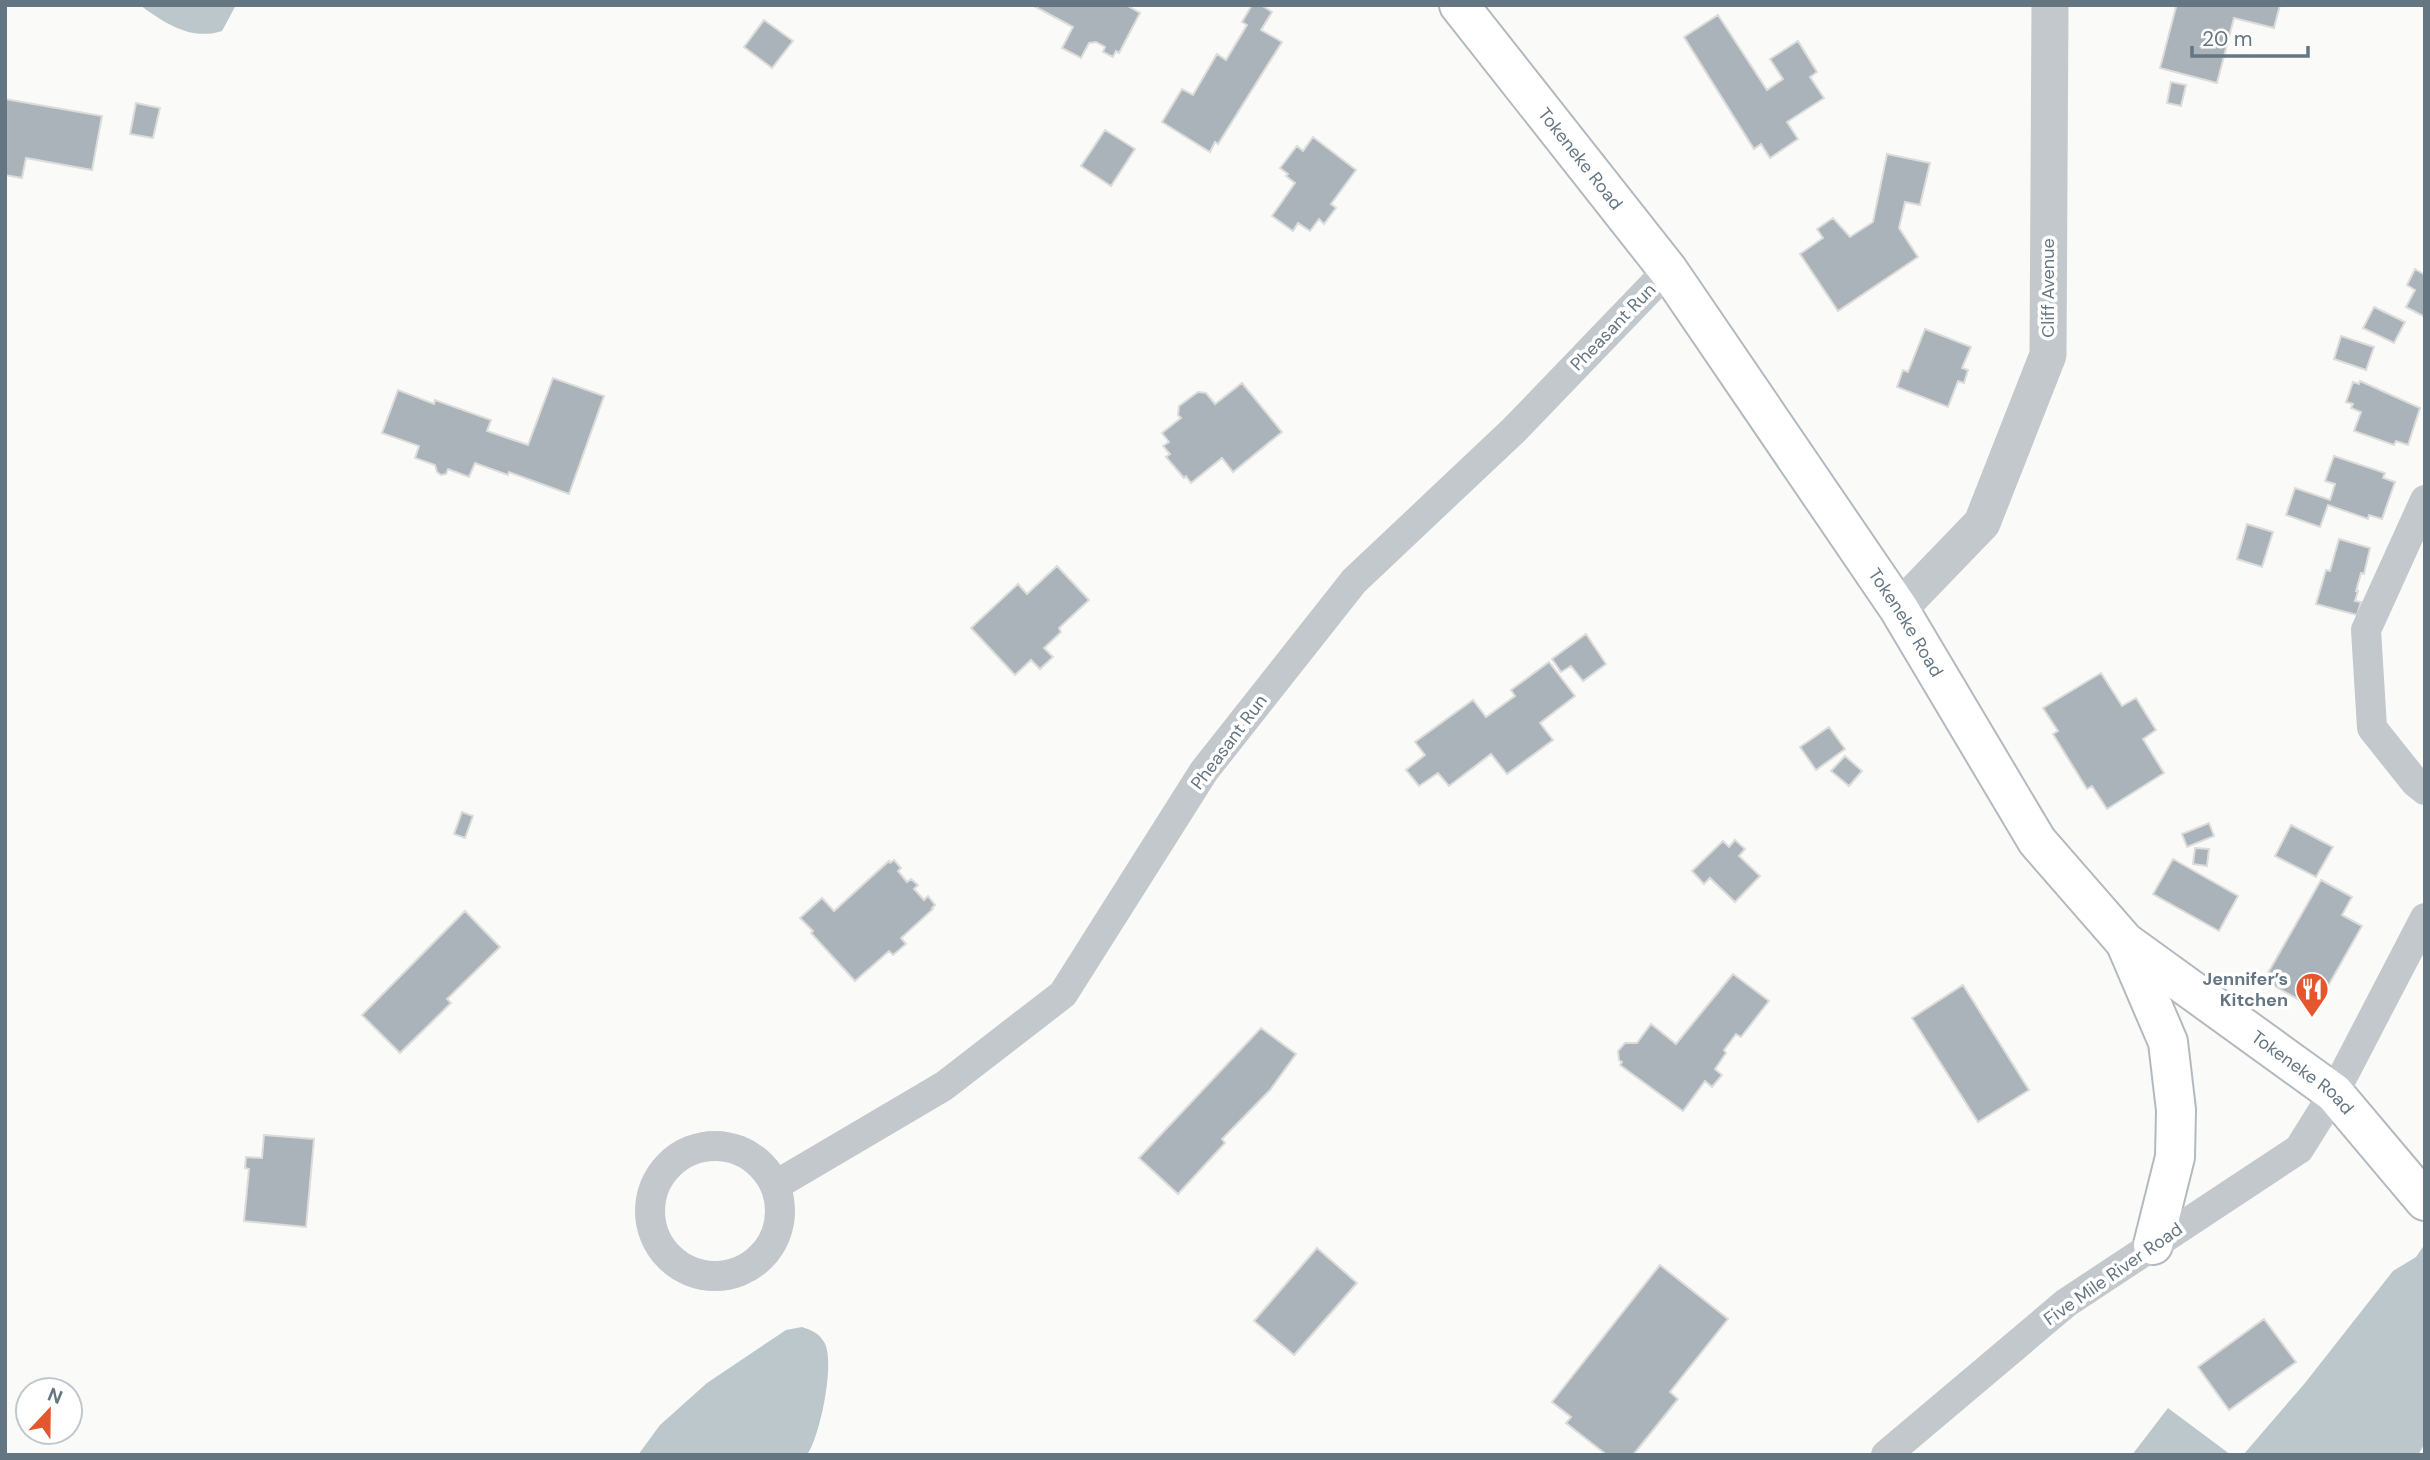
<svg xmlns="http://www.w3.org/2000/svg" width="2430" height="1460" font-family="'DM Sans',sans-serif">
<rect width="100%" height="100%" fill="#fafaf8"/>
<path fill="#bbc7cb" d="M140,5H236L222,31C191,41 164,23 140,5Z
M2425,1244V1443L2418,1455H2243L2305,1383L2393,1271L2416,1257Z
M802,1327C811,1330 819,1333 824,1342C836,1360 820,1437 807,1455H638L660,1425L707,1383L786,1330Z
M2168,1408L2231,1455H2132Z"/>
<path fill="#aab3b9" stroke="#dcdcda" stroke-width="2" d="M1032,5H1126L1140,13L1119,53L1116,51L1113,57L1103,52L1105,47L1096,42L1089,43L1081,58L1062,48L1073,27Z
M1252,5H1261L1272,12L1261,30L1282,42L1218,144L1215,142L1210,152L1162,122L1182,89L1193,95L1217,54L1226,60L1247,25L1242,22Z
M2172,5H2280L2274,28L2234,18L2217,83L2160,68L2176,7Z
M1718,15L1767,90L1783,79L1770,59L1798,41L1817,72L1810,77L1824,98L1787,122L1798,139L1770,158L1761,144L1754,149L1684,37Z
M764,20L793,41L772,68L744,47Z
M2171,82L2186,85L2181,106L2167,103Z
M5,99L102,116L92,170L26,158L22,178L5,175Z
M136,103L160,108L153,138L130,134Z
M1105,130L1135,149L1111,186L1081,166Z
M1313,137L1356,170L1331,204L1336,208L1324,224L1319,219L1310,231L1298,223L1293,231L1272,216L1295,183L1286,176L1288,174L1280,168L1297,146L1303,151Z
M1887,154L1930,163L1920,205L1905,202L1899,228L1918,257L1838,311L1800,254L1823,238L1817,229L1833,218L1850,237L1873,222Z
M2415,269L2425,275V317L2406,307L2415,290L2407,285Z
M2374,307L2405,322L2394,343L2363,328Z
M1925,329L1971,347L1962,368L1968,370L1964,383L1958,381L1948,407L1897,387L1903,370L1908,372Z
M2341,336L2374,347L2366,370L2334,359Z
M553,378L604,396L569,494L509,472L508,475L475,463L469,477L448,469L446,474L441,475L437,472L435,465L415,458L419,446L382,433L398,390L434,404L435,400L491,420L487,431L528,445Z
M2360,381L2420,408L2408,445L2396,441L2394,445L2354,431L2361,412L2351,408L2353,404L2346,402L2353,382L2359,384Z
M1242,383L1282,432L1233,472L1222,458L1191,483L1186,476L1184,478L1166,457L1170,454L1163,446L1169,442L1162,433L1181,418L1178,415L1179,406L1198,392L1206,393L1215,404Z
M2334,456L2385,473L2383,478L2395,482L2382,519L2369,515L2368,519L2328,505L2320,527L2286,515L2295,488L2330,500L2335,484L2325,481Z
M2247,524L2273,532L2262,567L2237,559Z
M2339,539L2370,548L2364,574L2361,573L2356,591H2358L2355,601L2361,602L2357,615L2316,604L2326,570L2330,571Z
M1057,566L1089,600L1059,628L1061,632L1044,648L1053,657L1040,669L1031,660L1015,675L971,628L1018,584L1027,594Z
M1586,634L1606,664L1583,681L1571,666L1561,672L1552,659Z
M1549,662L1575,696L1540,723L1553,740L1507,774L1491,754L1449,786L1438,773L1419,786L1406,770L1425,755L1415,742L1473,700L1486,717L1515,696L1511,690Z
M2101,673L2122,706L2136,698L2156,730L2143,739L2164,773L2107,809L2092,786L2087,789L2053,734L2058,731L2043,708Z
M1829,727L1845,749L1816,770L1800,747Z
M1845,756L1862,771L1849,786L1831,771Z
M462,812L473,816L465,838L454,834Z
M2209,823L2214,836L2187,847L2182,834Z
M2291,825L2333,847L2316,877L2275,856Z
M1735,840L1745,849L1739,856L1760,876L1735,902L1710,878L1704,884L1692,871L1723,841L1729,847Z
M2195,848L2209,849L2207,866L2193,864Z
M2173,859L2238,896L2219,931L2153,894Z
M894,860L901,868L898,871L907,882L911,879L918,885L914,889L924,900L928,896L935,905L932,908L933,909L901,938L906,944L893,955L889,951L855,981L811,933L813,931L800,918L822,898L834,911L889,861L890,863Z
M2321,880L2352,897L2342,915L2362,926L2315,1009L2264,980Z
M465,911L500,947L447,999L451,1003L400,1053L362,1015Z
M1733,974L1769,1001L1741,1037L1736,1034L1724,1050L1726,1053L1715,1069L1722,1075L1712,1087L1705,1081L1683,1111L1620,1065L1622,1062L1619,1060L1618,1051L1625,1043H1637L1651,1024L1676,1044Z
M1963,985L2029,1090L1978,1122L1912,1018Z
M1261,1028L1296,1054L1270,1090L1222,1139L1225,1143L1178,1194L1139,1158Z
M264,1135L314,1139L306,1227L244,1221L249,1169L245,1168L246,1157L262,1158Z
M1317,1248L1357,1283L1294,1355L1254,1321Z
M1660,1265L1728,1319L1670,1392L1678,1399L1633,1455H1607L1566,1423L1571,1417L1552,1402Z
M2264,1319L2296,1362L2229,1410L2198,1367Z"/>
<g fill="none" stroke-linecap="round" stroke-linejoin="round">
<defs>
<g id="secondary">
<path id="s1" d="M1459,5L1668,270L1899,609L2037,841L2125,942L2334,1093L2425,1201"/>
<path d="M2126,944L2168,1042L2176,1110L2175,1157L2153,1245"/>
</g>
</defs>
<use href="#secondary" stroke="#b3babf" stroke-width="42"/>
<path stroke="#c3c8cc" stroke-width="30" d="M2425,500L2366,630L2372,728L2415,782L2425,790
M650 1211a65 65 0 1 1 130 0a65 65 0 1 1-130 0Z
M776,1185L944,1086L1063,994L1204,771L1354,581L1514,430L1668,270
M1886,1455L2066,1303L2299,1149L2334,1093L2425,918"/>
<path stroke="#c3c8cc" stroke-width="37" d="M1899,609L1982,523L2048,355L2050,5"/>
<use href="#secondary" stroke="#fff" stroke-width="38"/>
</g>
<defs>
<symbol id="restaurant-pin" viewBox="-11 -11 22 30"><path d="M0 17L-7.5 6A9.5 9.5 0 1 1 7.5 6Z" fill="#e4572e" stroke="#fff"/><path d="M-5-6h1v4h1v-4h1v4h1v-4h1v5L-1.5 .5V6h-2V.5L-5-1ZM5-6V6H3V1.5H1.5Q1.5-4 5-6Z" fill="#fff"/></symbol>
</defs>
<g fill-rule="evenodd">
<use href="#restaurant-pin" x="2293" y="970" width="38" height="52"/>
</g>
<g text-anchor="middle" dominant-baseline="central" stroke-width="7" stroke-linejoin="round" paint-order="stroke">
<g font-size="18" fill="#657683" stroke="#fff">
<text stroke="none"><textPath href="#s1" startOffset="196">Tokeneke Road</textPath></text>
<text transform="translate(2048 288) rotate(-90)">Cliff Avenue</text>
<text transform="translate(1613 327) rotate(-46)">Pheasant Run</text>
<text stroke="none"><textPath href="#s1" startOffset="763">Tokeneke Road</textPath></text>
<text transform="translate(1229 742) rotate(-53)">Pheasant Run</text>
<text stroke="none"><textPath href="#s1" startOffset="1372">Tokeneke Road</textPath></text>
<text transform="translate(2113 1274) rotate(-35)">Five Mile River Road</text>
</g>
<g font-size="18" font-weight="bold" fill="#657683" stroke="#fff" text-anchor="end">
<text x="2288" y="979">Jennifer’s<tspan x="2288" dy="21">Kitchen</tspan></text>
</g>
</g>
<rect width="2430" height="1460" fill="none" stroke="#657683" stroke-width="14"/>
<g transform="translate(49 1411) rotate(22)"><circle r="33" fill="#ffffff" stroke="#c1c8cd" stroke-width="2"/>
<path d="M0-5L12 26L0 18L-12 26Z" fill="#e4572e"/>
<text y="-10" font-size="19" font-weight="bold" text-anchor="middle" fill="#657683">N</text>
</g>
<path d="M2192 46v10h116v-10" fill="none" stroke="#657683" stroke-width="3.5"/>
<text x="2202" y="46" font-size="21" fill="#657683" stroke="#ffffff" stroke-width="5" paint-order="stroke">20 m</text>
</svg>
